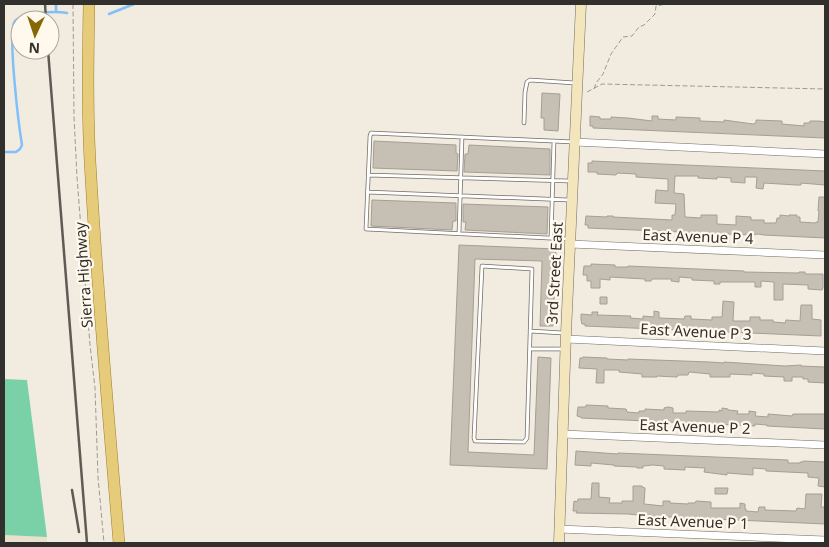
<svg xmlns="http://www.w3.org/2000/svg" width="829" height="547" font-family="'Noto Sans',sans-serif">
<rect width="100%" height="100%" fill="#f1ebe0"/>
<path fill="#eae0ce" d="M4,535L47,537V543H4Z"/>
<path fill="#7ad1a8" d="M4,379L27,380L47,537L4,535Z"/>
<g fill="none" stroke-linecap="round" stroke-linejoin="round">
<path stroke="#81c0f8" stroke-width="2.5" d="M56,4V11
M109,14L134,4
M4,152H16L20,149L22,145C19,127 7,31 15,21C23,12 56,11 67,13"/>
</g>
<path fill="#c5bfb4" stroke="#a49f94" d="M542,93L560,94L558,131L544,130V118H541Z
M590,116L600,117V119H611V117L628,118L652,121V116H658V119L676,120V117L700,118V121L724,122V120L753,124L756,123V120L782,121V124L804,126V123H809L810,121H819L825,122V138L593,128V126H590Z
M374,141L456,145V153L458,154L457,171L373,168Z
M469,145L550,149V175L464,172L465,154H468Z
M592,161L825,171V185L801,183V185H796L764,183L763,189L756,188L757,177H745V183L731,182V178L717,177V179L698,178V176H675L674,193L684,194L685,217L701,218V215H717V224L736,225V216L751,217V220H764V223H776L777,218H780V215L789,216V215H797V217H800V222L815,223L816,222H818L819,211H818L819,197H825V238L764,235L758,234L752,235L588,228V225H585L586,216L607,217V216H613V217L672,220V215H675L676,204L655,203L656,190L668,191V179L636,177V174L617,173L616,175L597,174V172H588V163H592Z
M372,200L456,203V221H453L452,230L371,226Z
M463,204L548,207L547,234L465,230L466,222H463Z
M459,245L556,249L553,326H540L542,261L475,259L468,452L534,455L538,357L551,358L547,469L450,465Z
M591,264L615,265V267H628V266L744,271V272L799,273V272H805V274H823V288L822,290L808,289V285L783,284V300H774V282L761,281V287H755V282H720V284H714V281L692,280V278L679,277V282L671,281L672,279H652L651,281H645V279L610,277V280L600,279V288H591V281H587V275H583L584,266H591Z
M600,297H607V304H600Z
M723,301L734,302L733,321H750V317H760V320H773V322L785,323L786,320L800,321L801,305H812V319L821,320V336L585,326V324H582L581,320V314L592,315V312H598L597,315L631,316L630,318L643,319V316L654,317V311L659,312V318L684,319L685,316H691V319L712,320V317H722Z
M583,357L607,358V359L628,360V359L710,362L724,363V362L785,366L801,365V366L825,367V383L808,382V379H803V377H792V381H784V377L764,376V374L752,373V375L730,374V377H710V374L689,372L688,375H678L677,377L657,376V377H642V374L619,372V370H604V383H596L597,369L579,368L580,358H583Z
M586,405L608,406V408L626,409L627,412L639,413V411H645V409L664,410V408L668,407L673,408V413H686V411L719,412V410L722,411V408L728,409V410L738,411L737,414H749V411L756,412L755,416L768,417V414L792,416L793,414H825V429L767,426V425L755,424V426L581,418V417L577,416L578,407H586Z
M576,451L618,454V453L788,460V463H800V462H803V461L825,462V487L818,486L819,478L808,477V473L766,471V469L753,468V475L727,473V475L704,472L705,468L685,467V470L664,469V466L653,465L643,466V468H637V467L614,466V465L591,463V466L575,465Z
M592,483H599V497L610,498L609,503H622V501H633V486H642V487L645,488L644,504L663,506V501H670V503L688,504V503H695L696,501L711,502V508H740V503L745,504V509H746V511L758,512L759,507H765V510L796,511L797,508L805,509L806,494H822L821,507H825V524L647,516L628,514L576,513L577,511H573L574,501L577,502L578,499H591Z
M715,488H728L727,494H715Z"/>
<g fill="none" stroke-linecap="round" stroke-linejoin="round">
<defs>
<path id="lane" d="M524,123L525,92L527,82L530,80L575,83
M368,175L570,181
M367,192L569,200
M459,233L462,137
M551,238L554,141
M568,239L366,229L370,136L371,133L574,142
M482,266L532,269L527,438L524,442L475,441L474,438Z
M530,331L563,333
M530,349H564"/>
<path id="street" d="M575,142L825,154
M570,244L825,255
M566,339L825,351
M563,434L825,445
M559,529L825,540"/>
<path id="secondary" d="M559,543L566,333L581,4"/>
<path id="primary" d="M89,4C88,62 87,120 91,178C98,300 109,421 119,543"/>
</defs>
<use href="#lane" stroke="#716c62" stroke-width="4.5"/>
<use href="#street" stroke="#716c62" stroke-width="8"/>
<use href="#secondary" stroke="#716c62" stroke-width="11"/>
<use href="#primary" stroke="#9d7f25" stroke-width="12"/>
<path stroke="#9f9b93" stroke-width="1" stroke-dasharray="5 2.5" stroke-linecap="butt" d="M73,4L74,117L77,177L90,345L95,388L98,477L104,543
M594,89L596,83L603,74L611,54L623,37L632,36L639,27L644,25L655,14L656,6L666,4
M587,92L602,84L825,89"/>
<use href="#lane" stroke="#fff" stroke-width="3"/>
<use href="#street" stroke="#fff" stroke-width="7"/>
<use href="#secondary" stroke="#f3e6bc" stroke-width="10"/>
<use href="#primary" stroke="#e6cc7a" stroke-width="11"/>
<path stroke="#5e5b55" stroke-width="2.5" d="M45,4L46,20
M48,50L87,543
M72,490L79,532"/>
</g>
<g text-anchor="middle" dominant-baseline="central" stroke-width="4.5" stroke-linejoin="round" paint-order="stroke">
<g font-size="15" fill="#32302c" stroke="#fef8ed">
<text transform="translate(698 236) rotate(2)">East Avenue P 4</text>
<text transform="translate(554 273) rotate(-87)">3rd Street East</text>
<text transform="translate(83 275) rotate(-94)">Sierra Highway</text>
<text transform="translate(696 331) rotate(3)">East Avenue P 3</text>
<text transform="translate(695 426) rotate(2)">East Avenue P 2</text>
<text transform="translate(693 521) rotate(2)">East Avenue P 1</text>
</g>
</g>
<rect width="829" height="547" fill="none" stroke="#32302c" stroke-width="10"/>
<g transform="translate(35 35) rotate(183)"><circle r="24" fill="#fef8ed" stroke="#aca8a0"/>
<path d="M0-4L9 19L0 12L-9 19Z" fill="#866905"/>
<text y="-8" font-size="14" font-weight="bold" text-anchor="middle" fill="#32302c">N</text>
</g>
</svg>
